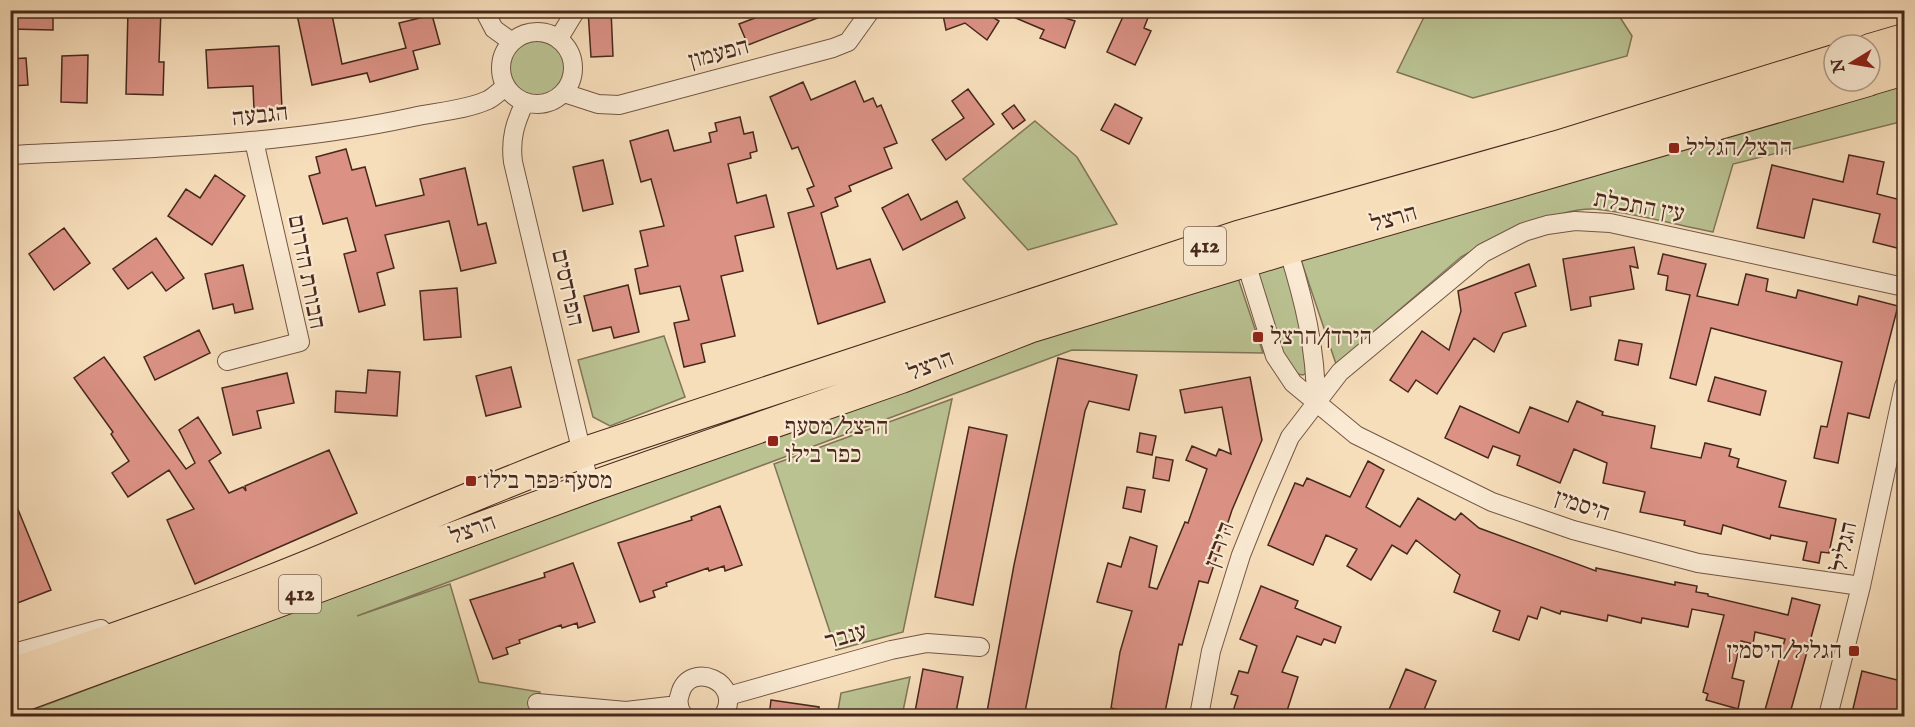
<svg xmlns="http://www.w3.org/2000/svg" width="1915" height="727" font-family="'IM FELL English','Frank Ruhl Libre',serif">
<rect width="100%" height="100%" fill="#f7debb"/>
<filter id="stains"><feTurbulence type="fractalNoise" baseFrequency=".00333" numOctaves="4"/><feColorMatrix values="0 0 0 0 .2 0 0 0 0 .09 0 0 0 0 .02 0 0 0 .5 -.17"/></filter>
<radialGradient id="worn" r=".72"><stop offset=".6" stop-color="#630" stop-opacity="0"/><stop offset="1" stop-color="#630" stop-opacity=".3"/></radialGradient>
<path fill="#bac292" stroke="#807557" stroke-width="1.5" d="M1427,11H1616L1632,36L1627,56L1473,98L1397,72Z
M510 68a27 27 0 1 1 54 0a27 27 0 1 1-54 0Z
M1904,83V121L1733,164L1713,232C1676,225 1631,212 1595,209C1559,207 1492,239 1461,257L1336,364L1300,257Z
M1035,121L1077,157L1117,224L1028,250L963,179Z
M1286,260L1309,371L1303,375L1292,373L1287,365L1251,267Z
M1238,278L1263,353L1072,350L357,616L450,584L479,682L540,692L536,716H16L585,503L1040,338Z
M664,336L685,397L610,426L593,417L578,360Z
M952,399L903,632L836,650L774,464Z
M910,677L902,716H837L841,693Z"/>
<path fill="#db9285" stroke="#47281c" stroke-width="1.5" d="M10,10H53V30L10,29Z
M128,10H161L159,62H164L163,95L126,94Z
M296,10H331L342,64L406,48L399,23L432,15L440,44L413,51L418,69L370,82L367,73L312,85Z
M588,10H611L613,56L591,57Z
M758,10H833V12L748,45L739,24L760,16Z
M942,10H995V13L989,15L999,21L987,40L965,23L946,30Z
M997,10H1068L1065,18L1075,21L1065,48L1040,38L1044,30Z
M1126,10H1151L1144,28L1151,31L1135,65L1107,52Z
M279,46L282,109L254,110L253,86L208,88L206,50Z
M88,55L87,103L61,102L62,56Z
M26,58L28,85L10,86V59Z
M855,81L864,102L873,98L877,107L881,105L897,143L884,148L892,168L849,186L851,191L835,198L838,206L821,213L837,269L870,259L885,302L818,324L788,213L814,206L807,189L814,186L798,147L792,149L770,97L803,82L811,100Z
M968,89L994,124L946,160L932,140L964,118L952,101Z
M1115,104L1142,118L1129,144L1101,130Z
M1014,105L1025,120L1013,129L1002,114Z
M740,117L744,134L753,132L757,151L750,153L751,158L728,164L737,203L766,195L774,227L735,236L743,271L721,276L735,336L701,344L705,362L684,367L674,323L689,320L680,286L640,294L635,269L648,266L640,231L664,226L651,179L641,182L630,141L668,130L674,151L711,142L709,133L717,131L715,123Z
M346,149L352,170L365,167L376,206L424,195L420,179L465,168L478,225L486,223L496,263L461,271L449,221L385,235L394,268L377,273L385,305L359,312L344,254L356,251L347,218L323,224L309,176L320,173L316,157Z
M1849,155L1884,162L1877,194L1905,201V250L1873,242L1880,214L1813,199L1804,238L1757,228L1772,165L1843,182Z
M603,160L613,204L583,211L573,167Z
M215,175L245,196L212,245L168,216L186,189L200,198Z
M908,194L921,220L957,201L965,218L903,250L882,208Z
M64,228L90,263L54,290L29,254Z
M156,238L184,278L166,291L152,272L128,289L113,269Z
M1634,247L1638,268L1630,266L1634,289L1590,297L1591,306L1571,310L1563,259Z
M1663,254L1706,264L1697,296L1738,305L1746,274L1768,279L1766,291L1796,298L1798,290L1857,305L1859,296L1898,306L1869,418L1848,413L1838,463L1814,458L1821,426L1827,427L1842,362L1711,328L1696,385L1670,378L1690,295L1666,290L1668,276L1658,274Z
M1529,264L1536,286L1515,293L1526,326L1503,333L1494,352L1474,338L1437,394L1416,380L1408,392L1390,380L1422,331L1449,350L1461,311L1458,291Z
M243,265L253,309L235,313L233,304L213,309L205,274Z
M628,285L639,332L614,338L611,327L593,331L584,296Z
M457,288L461,337L424,340L420,291Z
M199,330L210,353L155,380L144,357Z
M1619,340L1642,344L1638,365L1615,360Z
M104,357L186,469L195,463L179,430L198,417L221,453L209,461L229,493L243,487L246,491L245,486L329,450L357,513L195,584L167,520L194,509L169,470L128,497L112,473L129,461L111,434L113,432L74,378Z
M1058,358L1137,375L1129,410L1089,401L1085,411L1024,717H986L1014,565Z
M511,367L521,407L486,416L476,376Z
M368,370L400,372L397,416L335,412L336,391L366,393Z
M287,373L294,403L257,411L261,428L233,435L222,388Z
M1250,377L1262,440L1232,510L1208,583L1199,581L1182,645L1179,644L1164,717H1126L1127,712L1111,708L1120,652L1132,611L1097,602L1108,563L1121,567L1130,537L1157,546L1149,587L1157,589L1185,522L1188,523L1207,469L1186,460L1192,446L1216,456L1219,449L1231,454L1222,407L1185,413L1180,390Z
M1715,377L1766,391L1760,415L1708,401Z
M1577,401L1603,412L1602,415L1655,426L1651,448L1701,458L1705,443L1731,449L1729,456L1739,459L1737,467L1786,481L1779,507L1836,519L1829,553L1821,552L1819,563L1803,560L1807,542L1771,535L1770,539L1723,525L1721,534L1684,525L1685,521L1640,512L1645,492L1603,483L1607,463L1574,449L1560,483L1517,465L1520,456L1493,446L1488,458L1445,438L1460,406L1519,433L1530,407L1568,422Z
M969,427L1007,435L973,605L935,597Z
M1140,433L1156,436L1152,455L1137,452Z
M1156,457L1173,460L1169,481L1153,478Z
M1368,461L1384,470L1366,507L1400,527L1418,498L1455,520L1461,513L1479,528L1596,571V568L1675,585V582L1697,586L1696,592L1708,594V596L1788,615L1792,598L1820,605L1789,717H1763L1785,639L1755,632L1753,644L1741,641L1732,678L1744,681L1738,709L1706,700L1708,694L1703,692L1724,615L1692,609L1688,627L1642,618L1641,623L1608,615L1607,621L1561,611L1560,614L1541,607L1537,619L1528,616L1519,640L1493,631L1500,611L1454,592L1460,575L1416,540L1407,554L1392,545L1371,580L1347,566L1357,549L1326,535L1313,565L1268,545L1295,483L1303,486L1307,478L1350,497Z
M1127,487L1145,490L1141,512L1123,508Z
M10,490L51,590L10,606Z
M720,506L742,565L725,571L724,566L709,571L708,568L666,583L667,586L653,591L655,597L640,602L618,543L692,520L691,517Z
M573,563L595,622L578,628L577,623L562,628L561,625L519,640L520,643L506,648L508,654L493,659L470,600L545,577L544,573Z
M1261,586L1298,601L1295,608L1341,627L1335,643L1324,639L1321,645L1297,636L1282,672L1298,677L1285,717H1231L1238,696L1231,694L1239,671L1248,673L1257,646L1240,639Z
M923,669L963,677L955,717H914Z
M1406,669L1436,681L1421,717H1386Z
M1862,671L1905,682V717H1851Z
M771,700L819,707V717H769Z"/>
<g fill="none" stroke-linecap="round" stroke-linejoin="round">
<defs>
<path id="street" d="M484,10L494,29L512,42
M501 68a36 36 0 1 1 72 0a36 36 0 1 1-72 0Z
M559,38L576,10
M564,93L598,104L619,105L833,48L848,42L871,10
M525,102C515,123 510,139 513,162L590,487
M10,155C145,148 280,146 413,117C436,112 466,110 488,100C494,97 500,91 506,86
M1288,249C1304,300 1316,349 1316,402
M1246,263L1275,356L1293,383L1356,435L1492,502L1573,530L1698,563L1861,586
M227,361L300,342L254,141
M10,654L101,629
M728,696L891,650L927,643L980,647
M537,703L626,711L678,705
M684,716C679,710 677,702 680,694C689,659 745,682 723,716
M1199,716L1211,651L1241,555L1265,495L1290,437L1340,372L1483,253L1524,232L1547,225L1575,221L1610,223L1904,287
M1828,716L1861,586L1904,386"/>
<path id="primary" d="M1870,49L1904,39
M1870,80L1904,70
M10,674C116,638 223,601 326,558C411,522 495,486 582,453L1238,236L1557,146L1834,60
M10,701L590,487L901,378L1029,328L1288,249L1868,81"/>
</defs>
<use href="#street" stroke="#735644" stroke-width="20"/>
<use href="#primary" stroke="#47281c" stroke-width="32"/>
<use href="#street" stroke="#faead3" stroke-width="18"/>
<use href="#primary" stroke="#f7debb" stroke-width="30"/>
</g>
<g fill="#8f2418" stroke="#faead3" stroke-width="2">
<rect x="1668" y="142" width="12" height="12" rx="3"/>
<rect x="1252" y="331" width="12" height="12" rx="3"/>
<rect x="767" y="435" width="12" height="12" rx="3"/>
<rect x="465" y="475" width="12" height="12" rx="3"/>
<rect x="1848" y="645" width="12" height="12" rx="3"/>
</g>
<g text-anchor="middle" dominant-baseline="central" stroke-width="4.5" stroke-linejoin="round" paint-order="stroke">
<g fill="#faead3" stroke="#7d6253" stroke-width="1.5">
<rect x="1184" y="227" width="42" height="38" rx="4.5"/>
<rect x="279" y="575" width="42" height="38" rx="4.5"/>
</g>
<g font-size="22" font-weight="bold" fill="#47281c">
<text x="1205" y="246">412</text>
<text x="300" y="594">412</text>
</g>
<g font-size="24" fill="#47281c" stroke="#faead3">
<text transform="translate(719 54) rotate(-15)">הפעמון</text>
<text transform="translate(260 116) rotate(-6)">הגבעה</text>
<text transform="translate(1639 207) rotate(10)">עין התכלת</text>
<text transform="translate(1394 219) rotate(-16)">הרצל</text>
<text transform="translate(306 272) rotate(79)">חבורת הדרום</text>
<text transform="translate(567 288) rotate(77)">הפרדסים</text>
<text transform="translate(931 366) rotate(-21)">הרצל</text>
<text transform="translate(1582 506) rotate(18)">היסמין</text>
<text transform="translate(473 530) rotate(-20)">הרצל</text>
<text transform="translate(1220 545) rotate(-70)">הירדן</text>
<text transform="translate(1845 547) rotate(-78)">הגליל</text>
<text transform="translate(846 637) rotate(-16)">ענבר</text>
</g>
<g font-size="24" fill="#47281c" stroke="#faead3" text-anchor="start">
<text x="1686" y="148">הרצל/הגליל</text>
<text x="1270" y="337">הירדן/הרצל</text>
<text x="785" y="427">הרצל/מסעף<tspan x="785" dy="28">כפר בילו</tspan></text>
<text x="483" y="481">מסעף כפר בילו</text>
<text x="1842" y="651" text-anchor="end">הגליל/היסמין</text>
</g>
</g>
<rect width="1915" height="727" fill="none" stroke="#f7debb" stroke-width="36"/>
<rect x="12" y="12" width="1891" height="703" fill="none" stroke="#47281c" stroke-width="3"/>
<rect x="18" y="18" width="1879" height="691" fill="none" stroke="#47281c" stroke-width="1.5"/>
<g transform="translate(1852 63) rotate(259)"><circle r="28" fill="#faead3" stroke="#b29c8a" stroke-width="1.5"/>
<path d="M0-4.5L10 22L0 15L-10 22Z" fill="#8f2418"/>
<text y="-9" font-size="16" font-weight="bold" text-anchor="middle" fill="#47281c">N</text>
</g>
<rect width="100%" height="100%" filter="url(#stains)"/>
<rect width="100%" height="100%" fill="url(#worn)"/>
</svg>
